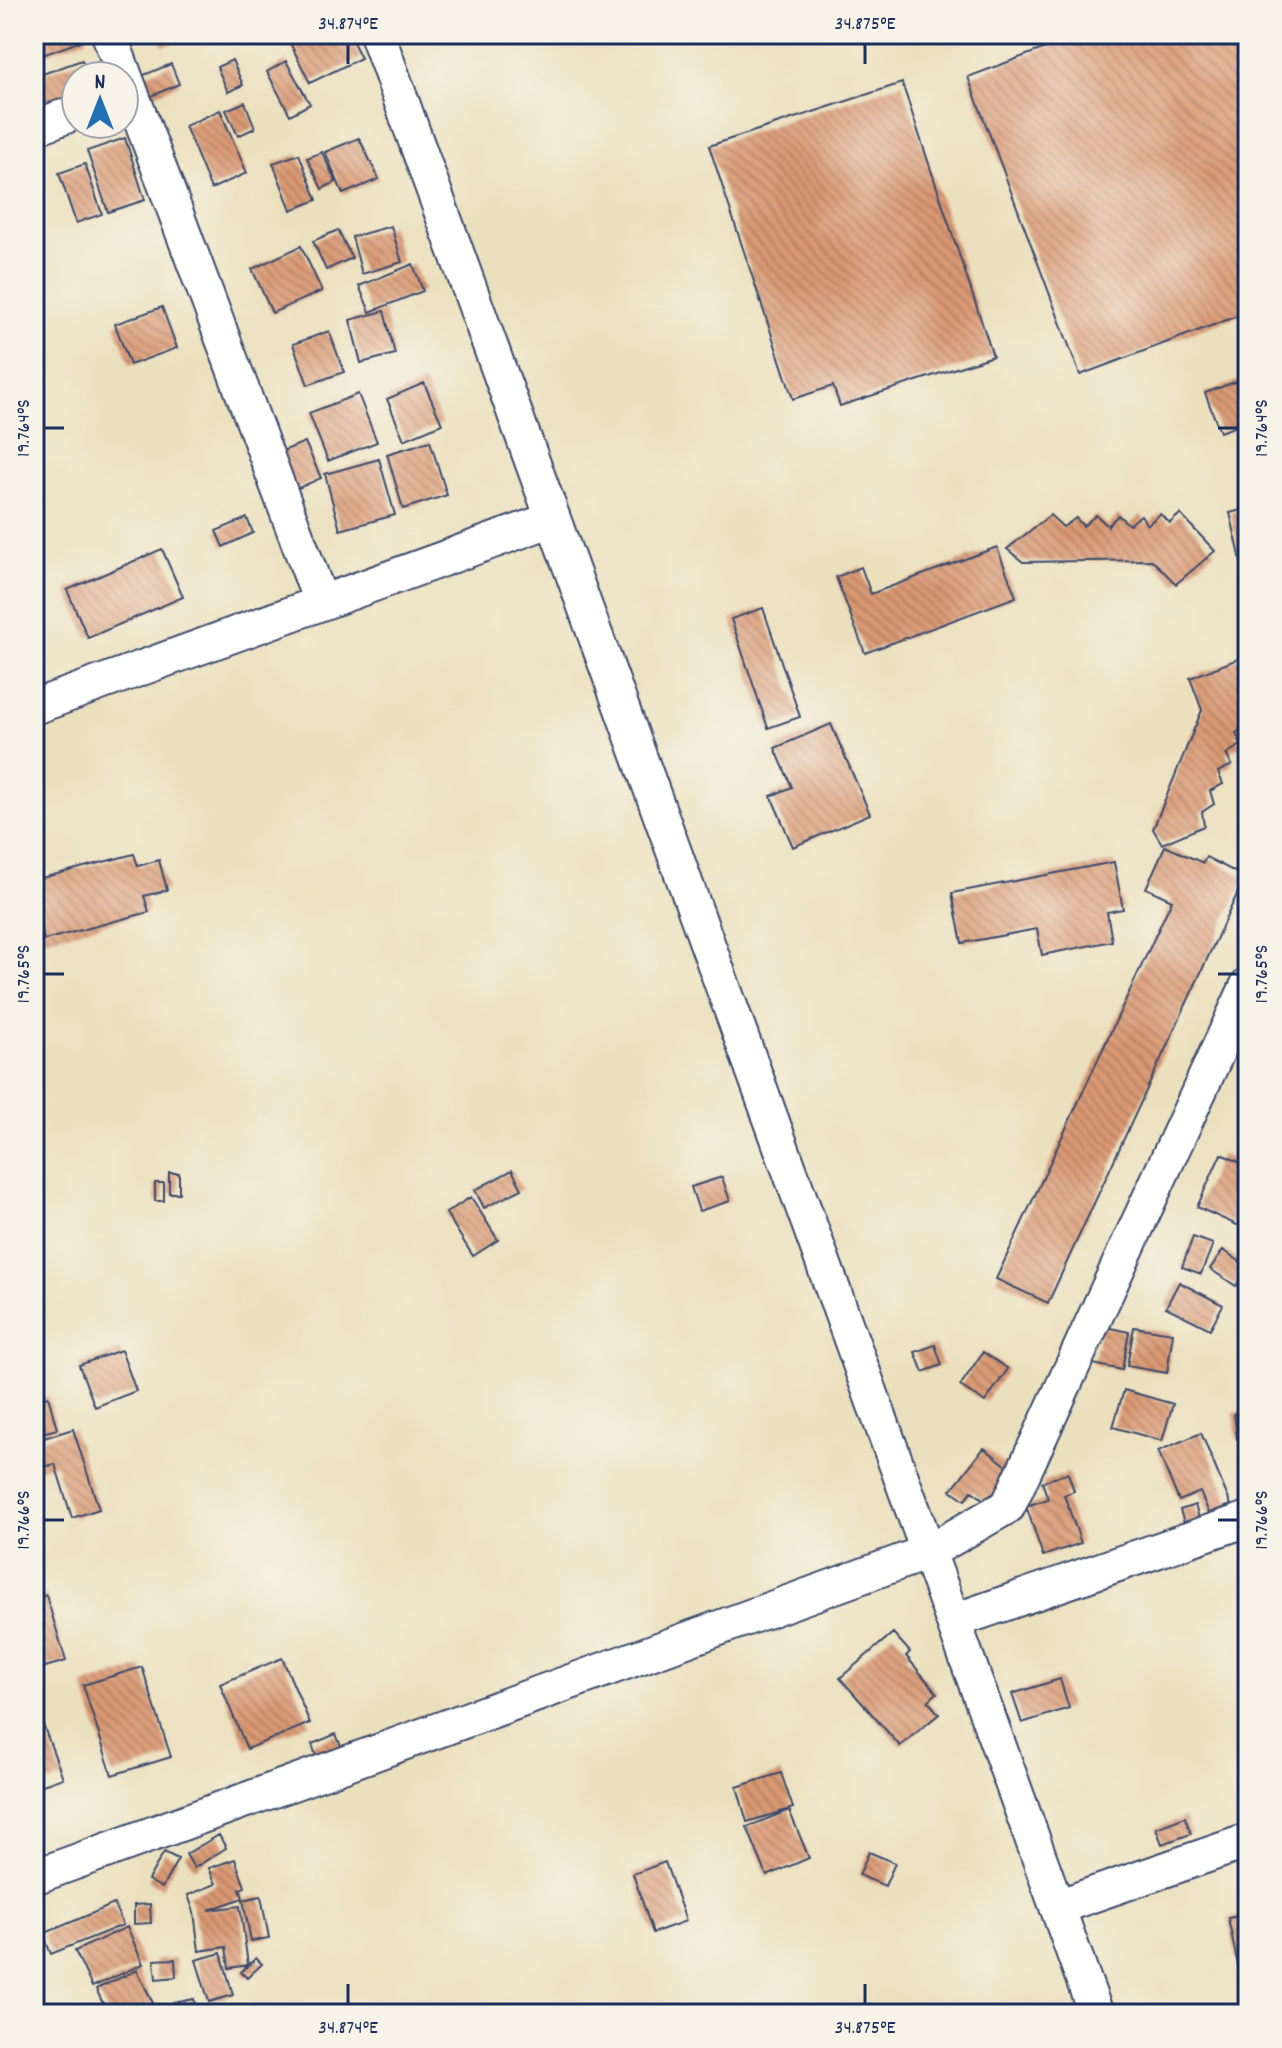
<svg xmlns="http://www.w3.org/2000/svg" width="1282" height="2048" font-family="Dekko,sans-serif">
<defs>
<pattern id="building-back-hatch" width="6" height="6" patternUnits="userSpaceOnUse" patternTransform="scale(2)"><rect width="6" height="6" fill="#da9973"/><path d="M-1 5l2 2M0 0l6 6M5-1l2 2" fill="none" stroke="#b07d62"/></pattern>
</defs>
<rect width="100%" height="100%" fill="#f7f3e8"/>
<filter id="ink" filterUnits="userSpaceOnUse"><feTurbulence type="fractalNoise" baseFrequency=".0125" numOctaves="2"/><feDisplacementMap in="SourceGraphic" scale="16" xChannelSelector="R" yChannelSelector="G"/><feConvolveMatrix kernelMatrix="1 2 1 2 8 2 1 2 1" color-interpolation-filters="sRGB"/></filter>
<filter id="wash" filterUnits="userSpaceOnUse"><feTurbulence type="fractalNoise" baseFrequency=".006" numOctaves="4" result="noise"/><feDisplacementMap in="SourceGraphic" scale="32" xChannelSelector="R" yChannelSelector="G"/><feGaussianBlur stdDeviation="1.8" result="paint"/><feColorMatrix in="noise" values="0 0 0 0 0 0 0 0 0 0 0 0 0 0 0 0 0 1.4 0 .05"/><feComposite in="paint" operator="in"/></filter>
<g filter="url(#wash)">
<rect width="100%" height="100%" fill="#ebe0bd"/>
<g id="blocks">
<path fill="url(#building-back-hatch)" d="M34,34H85L87,39L37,57L34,49Z
M159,34H200V35L163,46Z
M242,34H280L281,39L244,45Z
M293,34H349L361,58L310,83L287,37Z
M1083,34H1248V312L1080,375L968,77Z
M82,60L88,76H76V105L34,120V77Z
M232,60L243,85L228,92L217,67Z
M286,61L310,104L290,115L267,72Z
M171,64L179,84L143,100L134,79Z
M902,83L993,356L840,406L833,386L793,399L709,146Z
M245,102L255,128L238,136L226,110Z
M220,110L247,173L211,189L185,126Z
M125,138L145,200L108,212L87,151Z
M359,138L379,179L343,194L325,152Z
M322,152L336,182L322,189L307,158Z
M299,154L317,200L291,210L273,163Z
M85,164L102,214L76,223L59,173Z
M391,226L402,262L362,274L352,237Z
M338,230L352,258L326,270L313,241Z
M301,246L322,291L272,313L252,269Z
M413,264L423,291L370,312L359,286Z
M162,307L177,348L130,365L115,324Z
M384,311L395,354L361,363L350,320Z
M329,331L344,372L308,385L293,344Z
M1248,377V422L1220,432L1205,393Z
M424,383L442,424L404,440L387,399Z
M358,394L377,442L328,461L309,413Z
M430,441L447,495L403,509L387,454Z
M305,442L321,478L292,491L275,454Z
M379,459L395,515L340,530L325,474Z
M1248,508V586H1247L1230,513Z
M1160,514L1170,523L1180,514L1215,551L1176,584L1152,560L1023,562L1007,549L1050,515L1063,527L1076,518L1083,526L1096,515L1108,526L1118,515L1129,525L1141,515L1147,525Z
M247,518L253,533L223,547L216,531Z
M997,547L1016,597L865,653L836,577L861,567L871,594Z
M162,549L183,597L88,638L67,590Z
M763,608L800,717L768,728L731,619Z
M1240,658L1248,678V711L1243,714L1248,726L1236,733L1241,745L1226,754L1232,765L1218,772L1223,784L1210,791L1214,804L1202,812L1204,826L1162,844L1153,829L1202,710L1190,678Z
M831,724L870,814L793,847L771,796L792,787L775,748Z
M1165,846L1203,863L1206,857L1245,877L1048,1303L996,1279L1172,900L1146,888Z
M134,854L138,866L159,860L167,890L144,896L149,912L44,940L34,903V880Z
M1114,862L1123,909L1107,912L1112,941L1042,955L1037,929L962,943L952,893Z
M1221,1154L1248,1166V1230L1197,1207Z
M512,1170L522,1189L484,1208L475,1190Z
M169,1173H179V1193H169Z
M722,1177L730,1201L699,1211L691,1187Z
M155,1183H164V1201H155Z
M471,1197L498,1240L473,1256L446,1213Z
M1193,1237L1213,1244L1201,1274L1182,1267Z
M1223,1250L1248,1267L1236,1286L1210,1269Z
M1179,1282L1223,1305L1210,1329L1166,1307Z
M1101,1326L1129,1332L1122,1370L1093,1364Z
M1134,1327L1173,1333L1167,1373L1127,1366Z
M935,1345L942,1365L923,1372L915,1352Z
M121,1350L136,1391L95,1407L79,1365Z
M983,1352L1008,1369L985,1402L960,1386Z
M1124,1390L1173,1404L1162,1441L1113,1427Z
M48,1396L57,1429L34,1435V1400Z
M1248,1411V1437L1237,1439L1234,1413Z
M73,1429L99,1509L72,1518L55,1464L34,1470V1441Z
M1201,1433L1231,1505L1209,1513L1200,1492L1179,1501L1158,1451Z
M984,1448L1016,1473L991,1505L972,1491L965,1500L951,1490Z
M1068,1473L1074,1491L1064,1495L1081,1543L1043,1556L1026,1506L1048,1499L1042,1482Z
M1195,1505L1200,1521L1185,1526L1180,1510Z
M46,1595L66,1661L38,1669L34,1657V1599Z
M893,1633L910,1652L906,1656L937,1693L928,1701L939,1714L900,1746L840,1678Z
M282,1658L310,1723L247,1749L220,1684Z
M142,1667L171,1757L112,1775L83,1685Z
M1060,1679L1069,1708L1022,1723L1012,1694Z
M36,1706L63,1778L34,1788V1707Z
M336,1734L342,1749L317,1759L312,1744Z
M781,1773L793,1808L747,1822L737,1787Z
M789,1810L809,1858L767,1876L747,1827Z
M1185,1817L1191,1834L1162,1844L1156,1828Z
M219,1835L226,1848L194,1868L186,1854Z
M164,1852L178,1859L162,1888L148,1880Z
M869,1852L895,1863L885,1886L859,1875Z
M235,1859L245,1887L240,1889L243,1898L209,1910L240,1906L248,1965L229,1968L226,1947L199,1951L194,1912L188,1895L216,1884L209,1868Z
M665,1862L686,1921L653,1933L633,1874Z
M261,1896L269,1938L251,1941L243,1900Z
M114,1904L123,1925L51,1954L43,1934Z
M150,1904L151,1923L134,1924V1905Z
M1248,1914V1963L1238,1965L1228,1918Z
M127,1927L143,1964L92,1987L75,1951Z
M221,1953L233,1995L209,2002L196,1960Z
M256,1958L262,1964L247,1978L241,1972Z
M175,1959L176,1977L156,1979L154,1960Z
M137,1970L153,2003L129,2014H108L96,1989Z
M194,1999L197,2014H175L173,2003Z"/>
</g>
</g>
<g filter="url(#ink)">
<use href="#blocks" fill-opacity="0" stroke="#3a4a6c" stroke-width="2"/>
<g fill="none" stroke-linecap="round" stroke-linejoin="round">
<defs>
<path id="minor" d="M109,34L321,602
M377,34L1096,2014
M34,128L76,112
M34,707L553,519
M954,1621L1248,1519
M34,1877L928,1552L1008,1506L1248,985
M1057,1907L1248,1841"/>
</defs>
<use href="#minor" stroke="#3a4a6c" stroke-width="38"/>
<use href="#minor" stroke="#fff" stroke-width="34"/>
</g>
</g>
<path fill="none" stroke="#1b2f5e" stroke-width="3" d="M348,44V64M865,44V64M44,428H64M1218,428H1238M44,974H64M1218,974H1238M44,1520H64M1218,1520H1238M348,1984V2004M865,1984V2004"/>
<rect width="1282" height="2048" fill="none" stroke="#f7f3e8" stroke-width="88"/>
<g transform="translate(100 100)"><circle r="38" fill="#f7f3e8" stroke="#9fa5b1" stroke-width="2"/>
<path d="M0-6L14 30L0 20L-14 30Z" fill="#1f6fb2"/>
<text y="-12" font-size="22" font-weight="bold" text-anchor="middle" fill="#1b2f5e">N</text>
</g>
<rect x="44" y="44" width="1194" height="1960" fill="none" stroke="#1b2f5e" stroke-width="3"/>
<g font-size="20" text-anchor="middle" fill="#1b2f5e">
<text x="348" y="29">34.874°E</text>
<text x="865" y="29">34.875°E</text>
<text transform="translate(22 428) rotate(-90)" y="7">19.764°S</text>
<text transform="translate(1260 428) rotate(-90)" y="7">19.764°S</text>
<text transform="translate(22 974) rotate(-90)" y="7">19.765°S</text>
<text transform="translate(1260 974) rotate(-90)" y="7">19.765°S</text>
<text transform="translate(22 1520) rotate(-90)" y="7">19.766°S</text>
<text transform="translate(1260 1520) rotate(-90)" y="7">19.766°S</text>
<text x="348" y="2033">34.874°E</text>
<text x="865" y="2033">34.875°E</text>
</g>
</svg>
